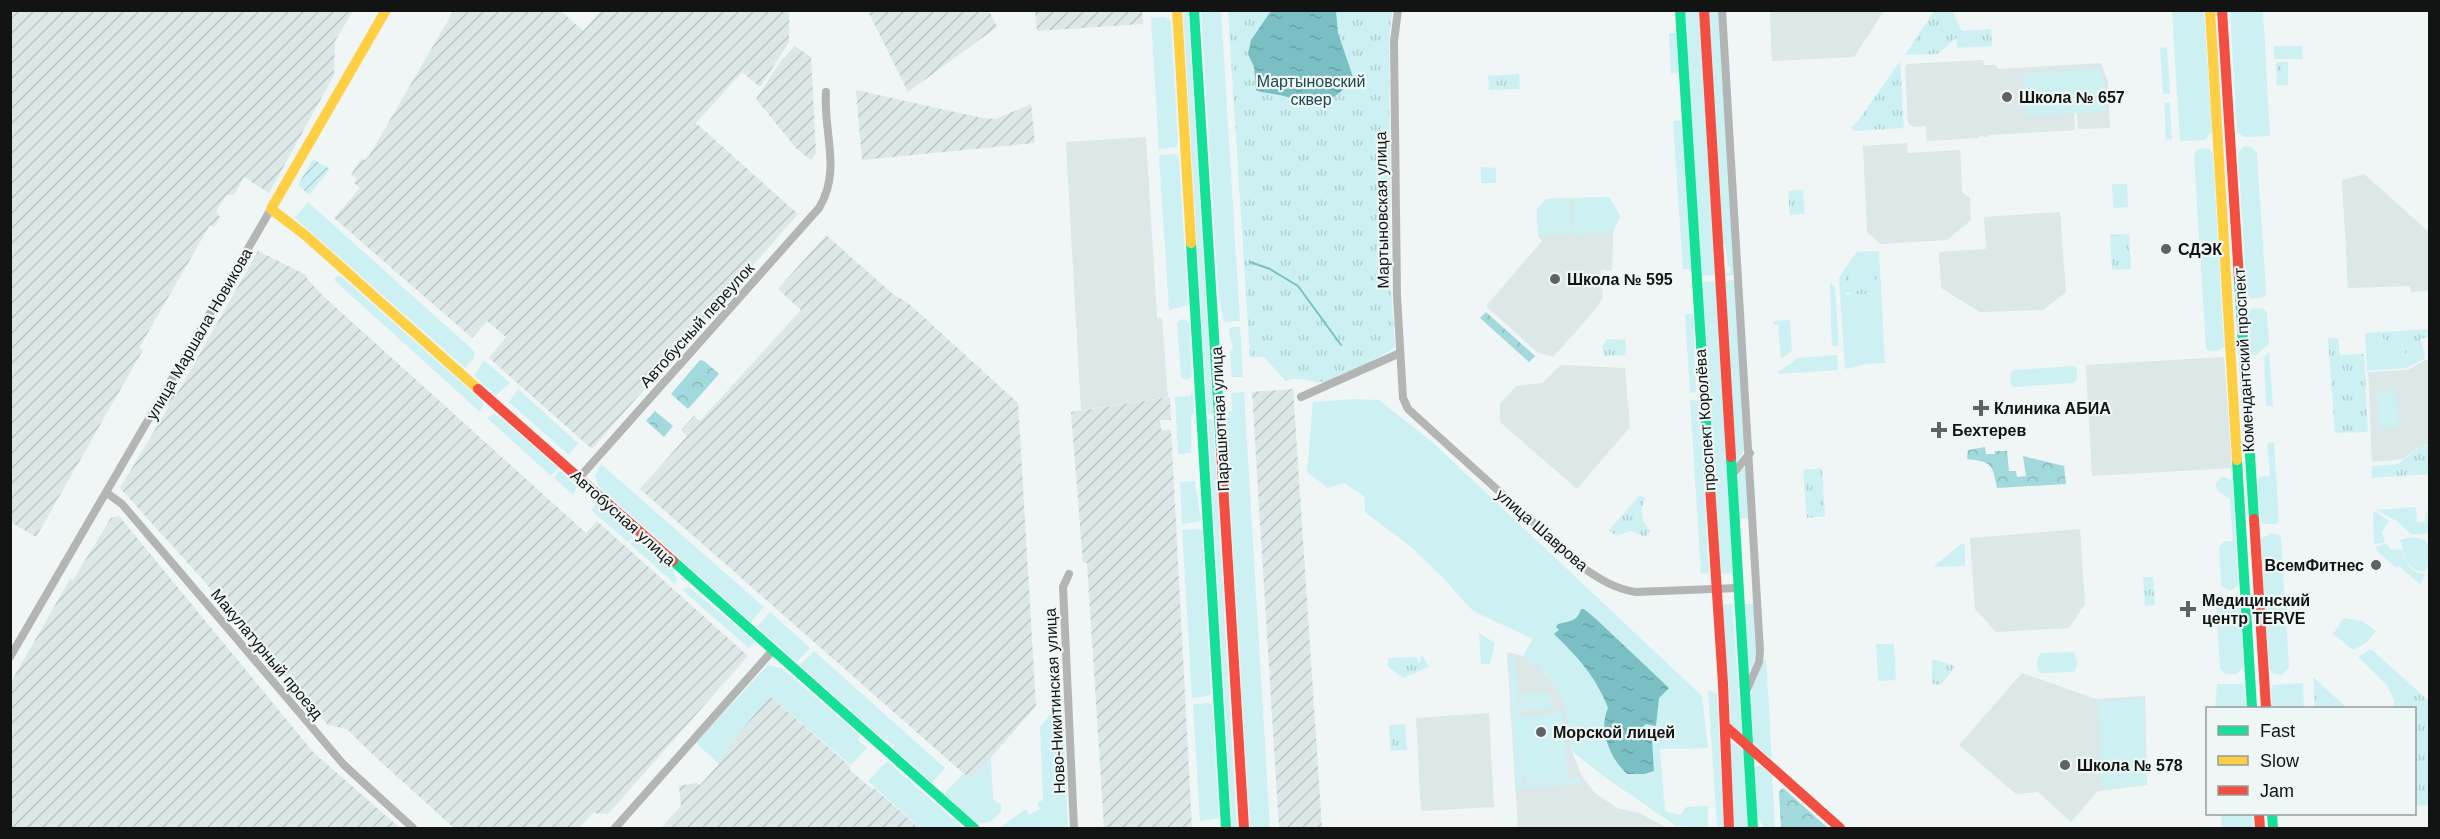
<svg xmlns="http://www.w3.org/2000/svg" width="2440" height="839" font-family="Arial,sans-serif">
<defs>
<pattern id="industrial-furrows" width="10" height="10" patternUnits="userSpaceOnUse" patternTransform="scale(1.5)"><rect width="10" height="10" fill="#dce7e7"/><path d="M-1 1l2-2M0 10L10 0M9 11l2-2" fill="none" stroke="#bcc5c5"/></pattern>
<pattern id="forest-crowns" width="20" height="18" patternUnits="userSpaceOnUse" patternTransform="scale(1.5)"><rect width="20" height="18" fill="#a2d9dc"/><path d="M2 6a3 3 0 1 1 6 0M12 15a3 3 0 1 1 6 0" fill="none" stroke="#8ab9bc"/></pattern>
<pattern id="park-tufts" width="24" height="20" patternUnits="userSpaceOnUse" patternTransform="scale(1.5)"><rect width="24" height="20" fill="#cdf1f3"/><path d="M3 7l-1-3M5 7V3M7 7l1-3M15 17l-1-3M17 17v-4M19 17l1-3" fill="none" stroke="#afcecf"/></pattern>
<pattern id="garden-furrows" width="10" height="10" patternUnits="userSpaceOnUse" patternTransform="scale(1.5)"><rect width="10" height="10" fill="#cdf1f3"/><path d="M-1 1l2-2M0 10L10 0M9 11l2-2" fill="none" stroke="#afcecf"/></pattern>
<pattern id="water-ripples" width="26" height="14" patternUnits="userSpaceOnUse" patternTransform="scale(1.5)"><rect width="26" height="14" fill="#7abfc3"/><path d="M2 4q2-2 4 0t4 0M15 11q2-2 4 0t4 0" fill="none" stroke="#68a3a7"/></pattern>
</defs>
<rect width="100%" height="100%" fill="#f0f5f5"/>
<path fill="#dce7e7" d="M1770,11V10L1884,11L1854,57L1772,61Z
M1983,60L1984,65H1995L1999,69L2101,63L2108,82L2110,128L2078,129L2077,113H2074L2075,130L1989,135L1986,138L1981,135L1978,138L1927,141L1926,126L1914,127L1908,123L1905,67L1907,64Z
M1146,137L1157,318H1162L1168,397L1081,410L1066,142Z
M1907,143L1908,153L1960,150L1962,192L1970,198L1971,220L1947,240L1881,244L1867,232L1863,146Z
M2364,174L2429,232V291L2411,292L2410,286L2348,288L2342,180Z
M1609,197L1620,216L1613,232L1612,271L1601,270L1603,297L1595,310L1553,357L1537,352L1486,306L1542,241L1538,235L1537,210L1546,199Z
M2060,212L2066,292L2043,310L1980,312L1941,288L1939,252L1986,249L1984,217Z
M2224,357L2232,468L2092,476L2086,365Z
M2425,360H2429V445L2420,446L2403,459L2372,462L2368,372L2408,370Z
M1561,365L1625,368L1630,427L1577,489L1500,422V404L1516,386L1542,383Z
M2080,529L2085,604L2069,628L1996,632L1975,609L1970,538Z
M1507,652L1523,656L1538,666L1554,683L1566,704L1572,751L1581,775L1595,793L1617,808L1639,813L1668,828H1518Z
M2022,673L2096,699L2145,696L2147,785L2098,791L2071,822L2038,792L2016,794L1959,745Z
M1489,713L1494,807L1421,811L1416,718Z"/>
<path fill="url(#industrial-furrows)" d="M11,10L353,11L335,41L334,75L269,193L244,177L234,195H227L216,211L220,217L214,227L210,225L139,348L143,350L36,537L11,522Z
M454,10L561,11L583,31L601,11H789V42L760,87L742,72L696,123L798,214L592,449L489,358L506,337L487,321L472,338L334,218L360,188L354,183L357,178L351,175L361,158L365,160L369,156Z
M868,11H989L997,27L908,92Z
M1035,11H1142L1143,24L1037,31Z
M795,46L811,57L816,153L811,160L796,148L756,99L780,62Z
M856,90L982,118L996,119L1031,104L1035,143L862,160Z
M826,235L894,295L908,303L1018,403L1036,706L971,780L640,489L687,436L681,430L694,416L700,421L801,310L778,289Z
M258,251L306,275L308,280L323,296L586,533L597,521L748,656L608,814L593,813L579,828H454L370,752L347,729L328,725L196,572L120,488L169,406L167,404L172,395L178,392Z
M1294,389V404L1322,828H1279L1252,392Z
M1170,397L1171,420H1160L1161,430H1171L1192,828H1104L1087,563H1083L1071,412Z
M119,516L314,753L400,828H11V682L70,579L73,580L111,518Z
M770,696L851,767L849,769L872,789L874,788L919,828H661L681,806L679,786L696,783L700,785L719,764L717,762L729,749L727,747Z"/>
<path fill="#cdf1f3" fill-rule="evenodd" d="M1183,11H1188L1213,414H1207Z
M1201,11H1221L1240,321L1224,322L1218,291Z
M1684,11H1699L1715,275L1700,276Z
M1708,11H1718L1735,275L1726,276V273H1730V266H1728L1725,244H1722Z
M2172,11H2204L2212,132L2205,140L2180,141Z
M2230,11H2263L2270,136L2244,137L2237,132Z
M1165,17L1171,21L1178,143L1176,147L1159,149L1151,18Z
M1669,33H1677L1679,72L1671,74Z
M2274,46H2302L2303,59H2274Z
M2167,47L2170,94H2163L2160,48Z
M2101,69L2106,111L2027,116L2025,74Z
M2170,102L2172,139L2166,140L2164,103Z
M1682,120L1691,269H1683L1673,121Z
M2244,146L2252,147L2257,153L2266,293L2264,297L2252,299L2247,294L2238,155L2239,151Z
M2202,148L2209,149L2213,154L2224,347C2218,352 2212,352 2206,349L2194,156L2196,151Z
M1175,154L1179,158L1188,305L1169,310L1159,155Z
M1481,167L1496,168V183H1481Z
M2112,184H2127L2128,207L2113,208Z
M1609,197L1620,216L1613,232L1573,234V198Z
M1569,198L1571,234L1538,235L1537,210L1546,199Z
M308,202L475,352L473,359L465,368L295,218Z
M1879,251L1885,363L1866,364L1845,369L1839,278L1856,252ZM1844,273L1877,293L1846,295Z
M337,276H341L482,401L483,405L480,412L334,280Z
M1735,280L1745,446L1743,453L1736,462L1724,281Z
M1716,281L1733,573L1718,574L1701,282Z
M1830,283L1835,287L1839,346H1832Z
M2262,308L2267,312L2269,344L2256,355H2250L2248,313L2251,309Z
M1685,314H1693L1696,392L1690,393Z
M1182,319L1189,322L1192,376L1187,380L1181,377L1177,323Z
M1790,320L1792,351L1781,359L1778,325H1774L1773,321Z
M1232,327H1240L1243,377H1232L1230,352L1233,348C1232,341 1229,337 1229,330Z
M2383,332V338L2400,336L2405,353L2425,354L2424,359L2406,368L2367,371L2365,333Z
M2269,351L2273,406H2266L2264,357Z
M1837,355L1838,370L1778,374V372L1798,358Z
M484,360L510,383L496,395L474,376Z
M2074,366L2077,369V379L2074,383L2014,387L2011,385L2010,374L2014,370Z
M518,389L578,443L569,455L509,402Z
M2396,390L2399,427L2379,429L2377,392Z
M1244,392L1270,828H1250L1225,417H1229V411H1232L1231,393Z
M1191,393H1193L1194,414L1191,415V453L1178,454L1175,397L1191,396Z
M1354,399L1379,400L1431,441L1702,696L1708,748L1660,749L1665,811L1681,815L1686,807L1708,806V828L1676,826L1602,775L1572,751C1567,705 1564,682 1523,656L1533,639L1473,611L1444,579L1410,546L1365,512L1364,496L1344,483L1328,488L1307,472L1313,402Z
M1690,400L1699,401L1709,573L1701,574Z
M493,414L500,417L558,468L551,476L487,418Z
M1208,419H1213L1237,828H1232Z
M2274,442L2279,521L2277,524H2263L2260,521L2258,480L2260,477L2270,476L2267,443Z
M601,464L764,607L751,622L599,487L595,476Z
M1746,466L1750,518L1738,519C1737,503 1731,476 1746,466Z
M560,470L577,487L573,495L554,478Z
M2224,477L2231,480L2233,484L2238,585L2230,591L2221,586L2219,547L2223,542L2233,541L2230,499L2219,492L2215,485L2220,478Z
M1195,481L1201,521L1182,524L1180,482Z
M597,503L634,536L628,542L591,510Z
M2416,507L2417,522H2425L2426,507L2429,533L2412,535L2397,521L2376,510Z
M2375,511L2389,521L2382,532L2385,543L2374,544L2373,513Z
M1198,529L1202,530L1211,694L1207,696L1192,698L1182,530Z
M2271,533L2279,535L2281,538L2289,668L2281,675L2274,674L2269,669L2261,539Z
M635,537L673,570L677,579L675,584L630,544Z
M2413,537L2425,540L2429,545V564L2425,571C2407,574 2405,554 2400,540Z
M1961,544H1965V566L1933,567Z
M2386,544L2392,550L2402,549C2407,562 2409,574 2425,573L2419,588L2420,584L2399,566L2396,568L2378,552L2375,547Z
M689,587L755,642L749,648L682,590Z
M2221,600H2234L2240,604L2244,667L2236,674H2226L2220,669L2216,605Z
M1732,604L1742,735L1731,727C1730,686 1723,646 1720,605Z
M1743,604H1754L1757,651L1749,675Z
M770,612L810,648L797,662L757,627Z
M2344,618L2362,621L2376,631L2366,643L2353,650L2333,634Z
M1479,633L1495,643L1490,664H1481Z
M1876,644H1894L1896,680L1878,681Z
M2371,649L2410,684L2394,700L2387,685L2358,657Z
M814,651L945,768L932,783L893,748L894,746L886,739L884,740L800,665Z
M2073,652L2078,663L2074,672L2041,673C2035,667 2036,659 2041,653Z
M1516,657L1519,716L1563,713L1568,777L1525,780L1521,737L1523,789H1517L1509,658Z
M1764,659H1766L1772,761L1753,742L1750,696Z
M768,665L782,668L860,736L858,740L867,748L851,765L770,696L727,747L729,749L717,762L696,743Z
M2303,683L2304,708H2273L2271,690L2273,685Z
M2217,684H2242L2245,690L2246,708H2215Z
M1708,690L1717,694L1724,828H1717Z
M1550,692L1551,709L1522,711L1521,694Z
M2143,699L2146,784L2101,789L2098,702Z
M1208,703L1212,704L1219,818L1200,821L1193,704Z
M1057,706L1063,708L1068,828H999L1026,809L1029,815L1040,809L1037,803L1043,800L1040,727Z
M1730,741L1744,751L1749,828H1734Z
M991,757L993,800L1001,804V811C995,820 988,824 977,823L944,794L963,774L971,780Z
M887,761L963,828H920L868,781Z
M1759,765L1772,774L1775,828H1764L1757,816L1754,769Z
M1580,778V784L1525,788V782Z
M2221,814H2252L2253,828H2222Z"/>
<path fill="url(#forest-crowns)" d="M1486,312L1535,356L1529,362L1480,318Z
M700,360L704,361L719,374L688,409L671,394Z
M655,411L673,426L664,437L646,421Z
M1985,447L1986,454H1995V451H2007L2009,471H2016L2017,477L2026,476L2023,456L2064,466L2066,484L1997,488C1992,464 1993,462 1967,459L1968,450Z
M1783,788L1828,828H1781L1779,791Z"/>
<path fill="url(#park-tufts)" d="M1228,11H1392L1389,40L1391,288L1395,347C1383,356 1336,382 1323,382C1311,383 1298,375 1286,381L1264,357H1250Z
M1934,11H1952L1962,31L1991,29L1992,46L1957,48L1956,38L1937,54L1905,55Z
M1900,61L1904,128L1855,131L1851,128L1858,121Z
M2276,62H2288V85L2277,86Z
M1519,74L1520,89L1489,90L1488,76Z
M1803,190L1805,214L1790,215L1788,191Z
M2129,234L2131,269L2112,270L2110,235Z
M1876,270L1877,293L1850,295L1849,292L1846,293L1844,273Z
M2429,329V337L2420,339L2425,354L2405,353L2400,336L2391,343L2383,338V332Z
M2328,338H2338L2340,355L2364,354L2368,432L2335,433Z
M1607,339L1625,340L1626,355L1603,356V346Z
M2421,446H2429V474L2371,478L2372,466L2398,464Z
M1822,468L1825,516L1807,518L1803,470Z
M1640,495L1645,498C1640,512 1641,520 1650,531L1645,537L1631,531L1616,536L1609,530Z
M2143,577H2153L2155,605L2145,606Z
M1421,656H1423L1429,667L1403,678L1388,667V658L1417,657L1418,662H1420Z
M1932,659L1955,666L1941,685L1932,684Z
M2313,677L2347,708H2315Z
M2410,684L2429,701V805L2415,806L2414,708H2394V700Z
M1405,724L1407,750L1391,751L1389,725Z"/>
<path fill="url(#garden-furrows)" d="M313,159L330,169L309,195L298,185Z"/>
<path fill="url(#water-ripples)" d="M1271,11H1336L1338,33L1353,77C1346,91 1322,108 1306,105C1298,104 1291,97 1284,96C1274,93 1266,94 1256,90L1254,67L1248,54L1251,40Z
M1581,609H1584L1596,619L1669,688L1659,698L1656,726L1646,724L1640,729L1652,739L1654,771L1644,774H1627C1610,758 1598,730 1608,708C1597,678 1577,656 1554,634L1559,630L1556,627L1558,624C1570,621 1577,622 1581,609Z"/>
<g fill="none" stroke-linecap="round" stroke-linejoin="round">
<path stroke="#7abfc3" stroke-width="2" d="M1250,262L1270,269L1298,286L1341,345"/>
<path stroke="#b3b4b4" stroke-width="8" d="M1398,10L1394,41L1397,296L1403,398L1408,409L1585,569C1601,580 1616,589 1636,592L1738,588
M1722,10L1760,651L1759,662L1746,692
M1301,397L1400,353
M1732,475L1750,453
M579,478L819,208C842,170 823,133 826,92
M107,493L122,504L344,765L413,828
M1069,574L1063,587L1074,828
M10,657L271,209
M615,828L773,650"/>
<path stroke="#16e098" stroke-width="10" d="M1194,10L1221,450
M1680,10L1709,471
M1191,243L1226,828
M2239,279L2254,519
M1731,457L1753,828
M2237,460L2252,708
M673,561L974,828
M2272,814L2273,828"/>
<path stroke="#ffcf43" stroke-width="10" d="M386,10L271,209L305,235L478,389
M1177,10L1191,243
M2210,10L2237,460"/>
<path stroke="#f24e42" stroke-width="10" d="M1704,10L1731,457
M2222,10L2239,279
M478,389L673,561
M1221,450L1244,828
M1709,471L1723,684L1729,828
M2254,519L2266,708
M1725,726L1840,828
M2259,814L2260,828"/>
</g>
<g fill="#606363" stroke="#eff6f6" stroke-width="2">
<circle cx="2007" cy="97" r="6"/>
<circle cx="2166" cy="249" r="6"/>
<circle cx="1555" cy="279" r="6"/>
<path d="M1978 399h6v6h6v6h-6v6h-6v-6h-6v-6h6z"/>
<path d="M1936 421h6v6h6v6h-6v6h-6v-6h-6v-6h6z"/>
<circle cx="2376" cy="565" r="6"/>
<path d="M2185 600h6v6h6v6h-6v6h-6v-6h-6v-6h6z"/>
<circle cx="1541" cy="732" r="6"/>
<circle cx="2065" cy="765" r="6"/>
</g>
<g text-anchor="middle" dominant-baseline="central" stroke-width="4.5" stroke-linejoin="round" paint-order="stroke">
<g font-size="16" fill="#1d494c" stroke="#eff6f6">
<text x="1311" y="81">Мартыновский<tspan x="1311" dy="18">сквер</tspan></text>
</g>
<g font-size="16" font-weight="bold" fill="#121414" stroke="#eff6f6" text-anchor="start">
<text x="2019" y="97">Школа № 657</text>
<text x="2178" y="249">СДЭК</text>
<text x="1567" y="279">Школа № 595</text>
<text x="1994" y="408">Клиника АБИА</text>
<text x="1952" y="430">Бехтерев</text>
<text x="2364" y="565" text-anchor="end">ВсемФитнес</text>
<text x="2202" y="600">Медицинский<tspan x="2202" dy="18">центр TERVE</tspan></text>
<text x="1553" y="732">Морской лицей</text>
<text x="2077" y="765">Школа № 578</text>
</g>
<g font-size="16" fill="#121414" stroke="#eff6f6">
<text transform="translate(1382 210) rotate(-91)">Мартыновская улица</text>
<text transform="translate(697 325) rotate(-48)">Автобусный переулок</text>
<text transform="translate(199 334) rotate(-60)">улица Маршала Новикова</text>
<text transform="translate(2244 360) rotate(-93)">Комендантский проспект</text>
<text transform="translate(1220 419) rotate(-93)">Парашютная улица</text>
<text transform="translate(1705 420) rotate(-94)">проспект Королёва</text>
<text transform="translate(623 518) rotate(42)">Автобусная улица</text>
<text transform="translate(1542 530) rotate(41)">улица Шаврова</text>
<text transform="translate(267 654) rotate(50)">Макулатурный проезд</text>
<text transform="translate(1055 701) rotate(-93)">Ново-Никитинская улица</text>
</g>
</g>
<rect width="2440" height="839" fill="none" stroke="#121414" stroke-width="24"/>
<rect x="2206" y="707" width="210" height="108" fill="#eff6f6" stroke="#979c9c" stroke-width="1.5"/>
<rect x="2218" y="726" width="30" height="9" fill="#16e098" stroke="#979c9c" stroke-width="1.5"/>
<text x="2260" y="737" font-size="18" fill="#121414">Fast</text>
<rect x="2218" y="756" width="30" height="9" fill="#ffcf43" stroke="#979c9c" stroke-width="1.5"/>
<text x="2260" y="767" font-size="18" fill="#121414">Slow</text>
<rect x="2218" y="786" width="30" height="9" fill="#f24e42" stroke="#979c9c" stroke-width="1.5"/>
<text x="2260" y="797" font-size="18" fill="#121414">Jam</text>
</svg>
